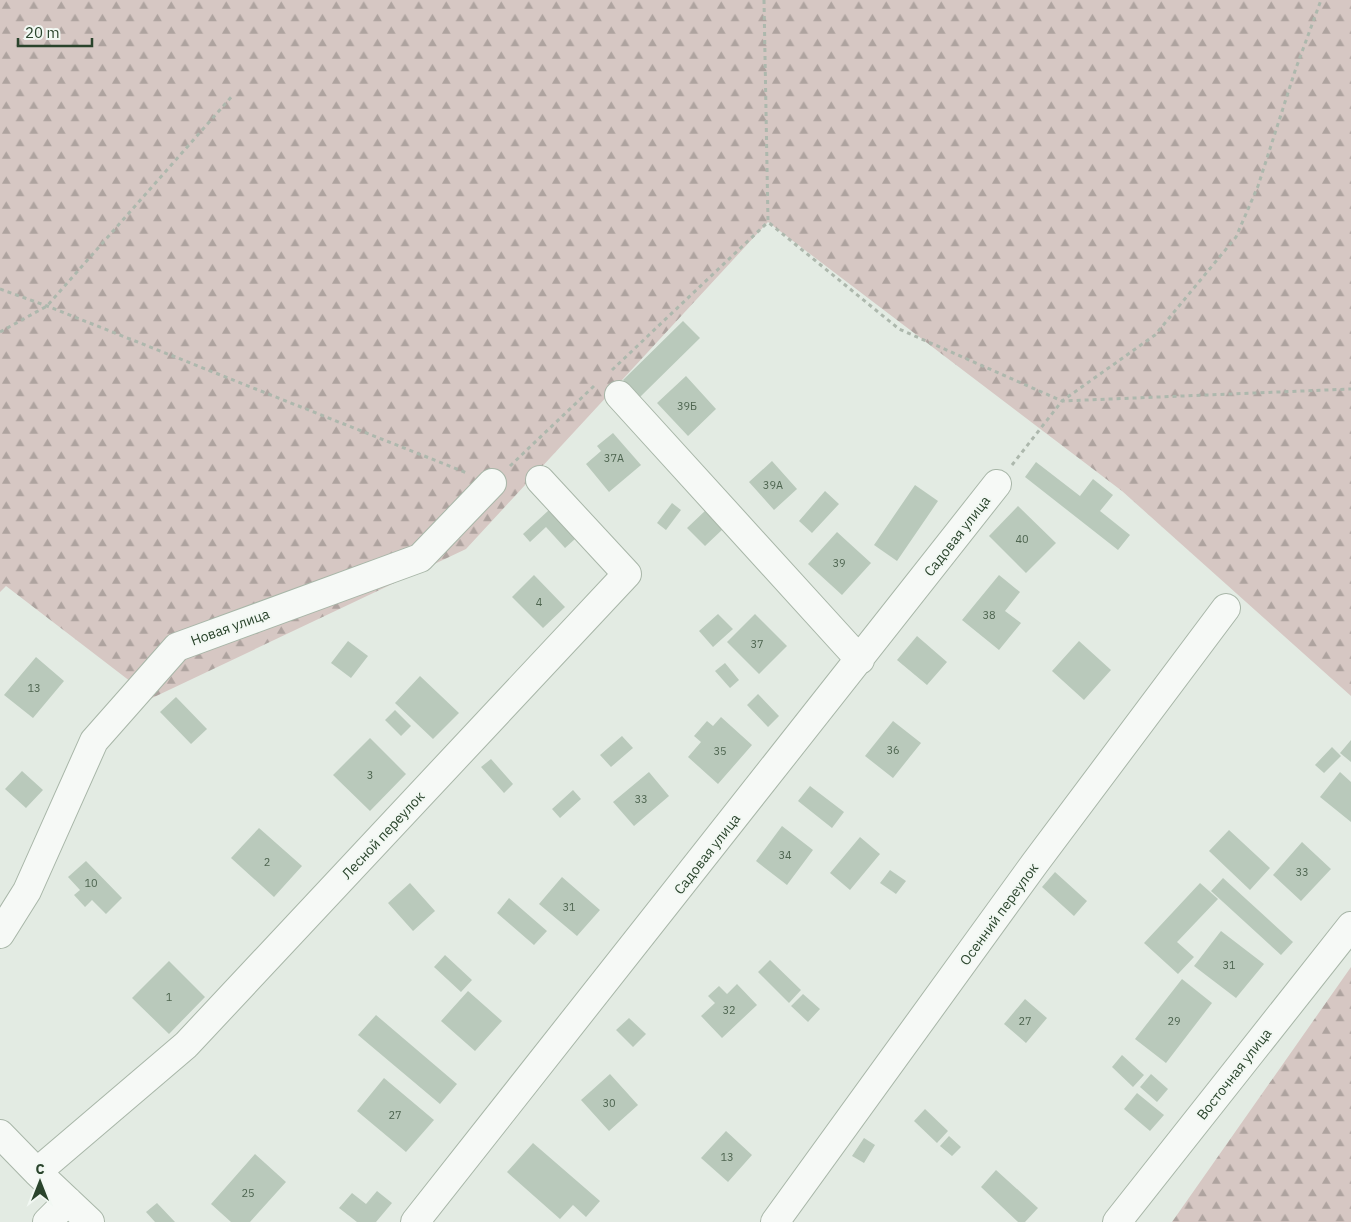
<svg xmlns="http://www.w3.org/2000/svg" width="1351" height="1222" font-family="'IBM Plex Sans',sans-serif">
<defs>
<pattern id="forest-firs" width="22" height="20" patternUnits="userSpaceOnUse" patternTransform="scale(1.25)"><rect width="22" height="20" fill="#d6c7c3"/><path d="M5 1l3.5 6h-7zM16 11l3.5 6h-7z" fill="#aea39f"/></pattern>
</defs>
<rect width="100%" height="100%" fill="#e3ebe3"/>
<path fill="url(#forest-firs)" d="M0,0H1351V696L1122,491L768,222L466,549L152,698L6,586L0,592Z
M1351,967V1222H1172Z"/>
<path fill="#b9c9bb" d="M683,321L700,338L640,397L623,380Z
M686,376L716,409L688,436L657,403Z
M613,433L641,465L609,492L586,464L601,451L597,446Z
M772,461L797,489L774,510L749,482Z
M1036,462L1080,496L1093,479L1113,495L1100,511L1130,535L1118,550L1025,477Z
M915,485L938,501L897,561L874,545Z
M825,491L839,504L812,533L799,521Z
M672,503L681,510L666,530L657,523Z
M1018,506L1056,543L1026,573L989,536Z
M549,510L575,539L565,548L546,527L530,542L523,534Z
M706,510L724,528L705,546L687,528Z
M837,532L871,563L842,595L808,564Z
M534,575L565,607L543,628L512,597Z
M999,575L1020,592L1005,611L1021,623L999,650L962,620Z
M718,614L733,629L713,647L699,631Z
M755,614L787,646L759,674L727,642Z
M917,636L947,662L927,685L897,660Z
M348,641L368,656L351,678L331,663Z
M1079,641L1111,670L1084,700L1052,671Z
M36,657L64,681L33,718L4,695Z
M725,663L739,680L730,688L715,671Z
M420,676L459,713L433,739L395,703Z
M758,694L779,716L768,727L747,705Z
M176,697L207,729L191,744L160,712Z
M395,710L411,726L401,736L385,720Z
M721,717L752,745L718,784L688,757L701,742L694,736L707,721L713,726Z
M893,721L921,743L893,778L865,756Z
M622,736L633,748L611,767L600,755Z
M370,738L406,774L370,811L333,775Z
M1351,740V762L1340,753Z
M1332,747L1341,756L1324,773L1315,765Z
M491,759L513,784L504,793L481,767Z
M22,771L43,790L26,808L5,789Z
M649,772L669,796L634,826L613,802Z
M1340,772L1351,782V822L1320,797Z
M810,786L844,812L832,828L798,801Z
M573,790L581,799L560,818L552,809Z
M782,826L813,850L787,885L756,861Z
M259,828L302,866L274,897L231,858Z
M1229,830L1270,868L1250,890L1209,851Z
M860,837L880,854L850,890L830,873Z
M1302,842L1331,869L1301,901L1273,875Z
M86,861L122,898L106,914L92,900L85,907L74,895L80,890L68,877Z
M890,870L906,881L896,894L880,883Z
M1055,872L1087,901L1074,916L1042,887Z
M562,877L600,910L577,936L539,904Z
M1223,878L1293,942L1281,955L1211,891Z
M410,883L435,911L413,931L388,903Z
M1200,883L1218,899L1177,942L1194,957L1178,974L1144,943Z
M509,898L547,931L534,945L497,913Z
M1221,931L1264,964L1236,998L1194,966Z
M445,955L472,980L461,992L434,967Z
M770,960L801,990L789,1003L758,972Z
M169,961L205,997L169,1034L132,998Z
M1182,979L1212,1003L1166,1063L1135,1039Z
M737,984L757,1005L722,1038L701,1016L715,1003L708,996L719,986L727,994Z
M468,991L502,1021L475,1051L441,1021Z
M803,994L820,1009L808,1022L791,1006Z
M1025,999L1047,1018L1026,1043L1004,1024Z
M376,1015L457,1084L440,1104L358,1035Z
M629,1018L646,1034L633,1047L616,1030Z
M1122,1055L1144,1075L1133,1087L1112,1067Z
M610,1074L638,1105L609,1131L581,1100Z
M1151,1074L1168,1089L1157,1102L1140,1087Z
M384,1078L434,1120L406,1152L357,1111Z
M1137,1093L1164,1115L1150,1131L1124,1109Z
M925,1109L948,1131L937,1143L914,1121Z
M726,1131L752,1155L728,1182L701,1158Z
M949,1136L961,1147L952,1156L940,1146Z
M864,1138L875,1145L864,1163L852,1156Z
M533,1143L600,1201L586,1217L573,1205L560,1219L507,1172Z
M255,1154L286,1182L250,1222H231L211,1204Z
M996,1170L1038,1208L1025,1222H1018L981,1187Z
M377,1191L392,1203L376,1222H357L339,1208L352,1193L366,1204Z
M157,1203L175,1222H155L146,1212Z"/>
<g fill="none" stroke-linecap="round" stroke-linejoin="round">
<defs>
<path id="minor" d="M619,395L860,660
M0,934L27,891L94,741L177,647L420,558L492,483
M0,1134L37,1172L90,1222
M37,1172L186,1045L627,574L540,480
M47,1222L68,1201
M415,1222L997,484
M775,1222L1035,863L1226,608
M1117,1222L1351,926"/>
</defs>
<use href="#minor" stroke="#a8b6a8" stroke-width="30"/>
<path stroke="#adb8ad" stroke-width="3" stroke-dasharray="4 4" stroke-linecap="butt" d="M764,0L768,222L899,329L1062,401L1351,389
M0,289L47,306L467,473
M0,332L47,306L233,95
M612,370L768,222
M1012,465L1062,401L1155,335L1236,237L1258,186L1295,71L1321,0
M510,466L594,386"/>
<use href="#minor" stroke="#f6f9f6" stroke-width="28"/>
</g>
<g text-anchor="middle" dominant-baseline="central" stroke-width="4" stroke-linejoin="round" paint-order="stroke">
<g font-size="11" fill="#4e6550">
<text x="687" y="406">39Б</text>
<text x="614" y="458">37А</text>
<text x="773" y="485">39А</text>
<text x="1022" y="539">40</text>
<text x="839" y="563">39</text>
<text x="539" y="602">4</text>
<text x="989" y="615">38</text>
<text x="757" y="644">37</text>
<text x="34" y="688">13</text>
<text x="893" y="750">36</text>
<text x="720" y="751">35</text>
<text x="370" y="775">3</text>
<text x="641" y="799">33</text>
<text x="785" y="855">34</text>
<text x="267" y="862">2</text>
<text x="1302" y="872">33</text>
<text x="91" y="883">10</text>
<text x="569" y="907">31</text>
<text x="1229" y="965">31</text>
<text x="169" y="997">1</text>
<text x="729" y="1010">32</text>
<text x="1025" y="1021">27</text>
<text x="1174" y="1021">29</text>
<text x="609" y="1103">30</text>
<text x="395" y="1115">27</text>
<text x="727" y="1157">13</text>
<text x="248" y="1193">25</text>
</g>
<g font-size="14" fill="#2a442c" stroke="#f2f8f3">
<text transform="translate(957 536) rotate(-52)">Садовая улица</text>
<text transform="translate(230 627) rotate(-20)">Новая улица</text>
<text transform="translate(383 835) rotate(-47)">Лесной переулок</text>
<text transform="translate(707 854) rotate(-52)">Садовая улица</text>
<text transform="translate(999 914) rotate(-54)">Осенний переулок</text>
<text transform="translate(1234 1074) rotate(-52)">Восточная улица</text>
</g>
</g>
<g transform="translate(40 1182)" stroke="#f2f8f3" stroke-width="4" paint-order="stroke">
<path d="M0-4L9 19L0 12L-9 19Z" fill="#2a442c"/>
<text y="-8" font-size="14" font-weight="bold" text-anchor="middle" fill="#2a442c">С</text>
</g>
<path d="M18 38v8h74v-8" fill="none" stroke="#2a442c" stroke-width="2.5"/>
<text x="25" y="38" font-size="15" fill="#2a442c" stroke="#f2f8f3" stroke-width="4" paint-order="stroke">20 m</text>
</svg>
